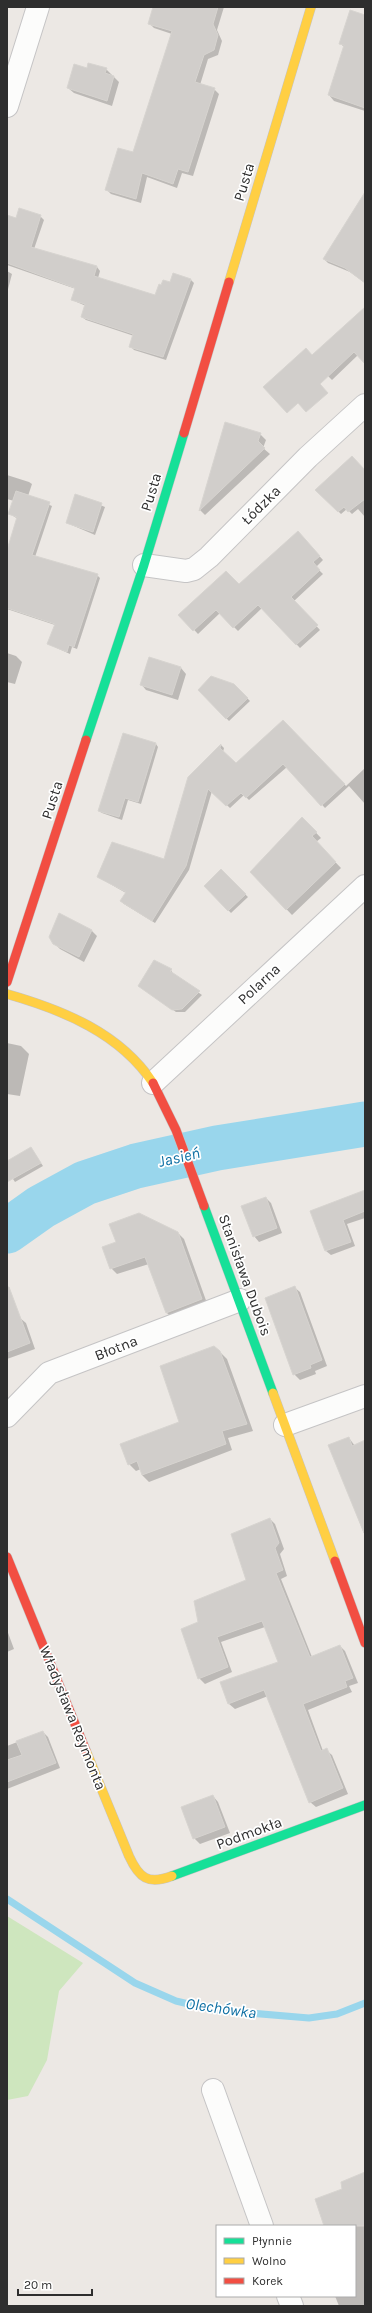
<svg xmlns="http://www.w3.org/2000/svg" width="372" height="2313" font-family="Karla,sans-serif">
<rect width="100%" height="100%" fill="#ece8e4"/>
<path fill="#cee6be" d="M7,1916L83,1963L59,1991L47,2060L28,2096L7,2100Z"/>
<path fill="#0003" d="M154,7H224L217,30L222,41L218,55L208,59L200,85L214,89L219,94L193,176L182,173L177,188L147,177L141,203L111,194L106,189L134,154L172,34L154,28L149,23Z
M365,16V111L334,101L329,95L344,47L340,43Z
M87,69H106L119,82L112,106L74,93L68,88Z
M365,194V283L350,272L328,263L324,259Z
M40,216L44,220L34,249L97,267L100,271L98,278L156,296L162,286L190,279L194,283L166,360L134,350L130,346L134,336L86,320L82,317L86,306L72,300L76,289L7,265V227L17,220Z
M7,271L12,274L7,293Z
M365,308L358,355L332,380L310,358Z
M226,424L260,434L266,440L263,448L270,454L205,515L200,510Z
M365,471V517L358,509L352,514L347,509L341,514L317,490Z
M7,475L29,482L32,484L28,496L52,506L35,557L97,575L100,578L77,649L72,647L70,654L48,644L55,625L7,609V553L18,519L10,514L14,501L7,499Z
M76,495L105,507L95,535L67,523Z
M301,536L323,560L316,567L323,574L294,601L320,630L300,648L262,608L238,631L220,613L198,634L180,615L239,585Z
M7,653L16,656L22,662L15,684L7,682Z
M149,658L181,668L186,674L178,700L146,690L141,684Z
M234,685L250,701L229,721L199,690Z
M283,721L346,786L365,768V804L349,786L325,808L287,767L249,800L244,795L230,808L212,791L189,870L155,923L124,904L121,901L126,893L98,877L165,860L189,778L221,745L224,748L223,752L236,764Z
M156,744L158,747L141,804L128,800L122,820L102,813L99,811Z
M302,818L321,838L316,842L341,868L292,915L251,872L272,853L270,851Z
M221,871L248,897L231,913L205,886Z
M60,915L92,931L97,936L84,962L60,949L54,943Z
M172,970V974L202,995L185,1012H176L139,986L168,976Z
M7,1043L21,1046L29,1054L20,1096L7,1094Z
M31,1148L43,1166L15,1182L7,1170V1162Z
M365,1191V1218L347,1224L355,1246L331,1255L326,1251L311,1211Z
M266,1198L271,1203L282,1233L259,1242L254,1236Z
M178,1233L184,1239L208,1306L173,1319L166,1312L149,1264L117,1274L111,1268Z
M294,1287L300,1292L327,1366L315,1371L316,1374L300,1380L294,1374Z
M20,1318L26,1323L35,1349L7,1359V1322Z
M220,1352L227,1359L253,1431L228,1438L232,1450L149,1482L142,1475L141,1469L136,1471L129,1464L180,1423Z
M349,1438L355,1446L363,1442L365,1445V1536L329,1445Z
M270,1519L275,1524L284,1549L280,1554L287,1576L281,1579L312,1657L340,1646L345,1651L358,1683L349,1686L352,1692L308,1710L323,1751L326,1750L332,1755L348,1794L316,1807L310,1802L268,1696L235,1709L229,1704L222,1683L280,1663L265,1627L221,1642L232,1672L205,1684L199,1678V1623L247,1580Z
M7,1630L14,1649L7,1652Z
M43,1732L48,1737L60,1768L7,1789V1746Z
M213,1796L218,1802L230,1833L200,1844L194,1838Z
M365,2173V2306H339L335,2296H355V2226H326L343,2190Z"/>
<g fill="none" stroke-linecap="round" stroke-linejoin="round">
<path stroke="#99d6ec" stroke-width="7" d="M7,1899L135,1983L176,2001L214,2010L309,2018L337,2014L365,2003"/>
<path stroke="#99d6ec" stroke-width="45" d="M7,1231L41,1207L85,1183L136,1166L217,1148L365,1124"/>
</g>
<path fill="#d1cecb" stroke="#d7d4d0" d="M153,7H218L213,24L218,35L214,50L204,55L195,82L215,88L188,172L178,169L173,184L142,173L136,199L105,190L118,148L133,152L172,31L148,24Z
M350,10L365,15V108L328,95L344,45L339,44Z
M88,63L107,68L105,73L114,76L107,101L67,88L74,64L87,68Z
M365,192V283L345,268L323,259Z
M19,208L41,215L31,247L97,266L94,276L155,295L159,284L161,285L163,280L170,282L173,273L191,279L163,357L129,347L133,334L81,317L85,304L71,300L75,288L7,263V215L16,218Z
M365,307V364L354,352L320,384L328,393L306,412L298,403L287,413L263,387L306,348L312,355Z
M225,422L261,433L258,441L265,448L199,511Z
M352,456L365,470V499L348,512L344,507L338,512L315,490Z
M16,491L50,502L32,555L98,574L74,647L69,645L67,652L47,644L55,624L7,608V550L17,517L8,514Z
M75,494L102,503L93,532L66,523Z
M298,531L320,556L313,562L320,570L291,597L318,625L296,645L258,605L233,628L216,610L193,631L178,615L226,571L239,584Z
M149,657L181,667L172,695L140,685Z
M211,676L234,684L248,698L226,719L198,690Z
M283,720L345,784L321,806L283,764L246,798L241,793L226,806L208,789L186,866L152,921L120,901L126,892L97,877L112,842L164,859L188,777L221,744L220,748L236,763Z
M123,733L156,743L138,802L125,798L119,817L98,811Z
M302,817L317,832L312,836L336,862L286,910L250,872Z
M221,869L246,894L228,911L204,886Z
M59,913L92,930L79,957L53,944L49,937Z
M154,960L172,969L170,971L200,991L182,1009L172,1010L138,986Z
M31,1147L41,1163L7,1182V1161Z
M365,1190V1211L343,1220L351,1242L325,1251L310,1211Z
M266,1197L277,1228L253,1237L241,1206Z
M139,1213L178,1232L202,1299L166,1313L145,1257L110,1269L102,1247L116,1242L109,1224Z
M295,1286L322,1360L310,1365L311,1368L293,1375L265,1298Z
M7,1287H9L30,1343L7,1352Z
M214,1346L220,1351L247,1424L222,1431L226,1444L142,1475L137,1461L128,1465L120,1444L179,1422L160,1366Z
M349,1437L352,1446L365,1440L364,1533L328,1445Z
M270,1518L279,1543L275,1548L283,1570L276,1573L310,1657L340,1645L353,1678L345,1681L347,1687L303,1704L321,1751L327,1748L343,1788L309,1803L264,1690L228,1704L220,1682L278,1662L262,1621L217,1637L228,1667L198,1679L181,1629L198,1622L194,1601L246,1580L231,1534Z
M43,1731L56,1763L7,1782V1760L22,1755L16,1741Z
M213,1795L225,1827L193,1839L181,1807Z
M365,2172V2226H324L315,2199L342,2189L341,2182Z"/>
<g fill="none" stroke-linecap="round" stroke-linejoin="round">
<defs>
<path id="street" d="M7,106L38,7
M144,565L186,571L194,569L209,557L308,457L365,405
M153,1083L365,886
M7,1416L49,1373L240,1300
M285,1425L365,1396
M213,2090L262,2226
M288,2296L292,2306"/>
<path id="fast" d="M86,740L144,565L184,433
M204,1206L273,1393
M172,1876L365,1805"/>
<path id="slow" d="M229,282L311,7
M7,994C63,1010 120,1033 153,1083
M273,1393L335,1561
M86,1751L129,1856C139,1878 148,1885 172,1876"/>
<path id="jam" d="M184,433L229,282
M7,982L86,740
M153,1083L176,1130L204,1206
M7,1557L86,1751
M335,1561L365,1643"/>
</defs>
<use href="#street" stroke="#c5c4c5" stroke-width="24"/>
<use href="#fast" stroke="#c5c4c5" stroke-width="10"/>
<use href="#slow" stroke="#c5c4c5" stroke-width="10"/>
<use href="#jam" stroke="#c5c4c5" stroke-width="10"/>
<use href="#street" stroke="#fcfcfb" stroke-width="22"/>
<use href="#fast" stroke="#16e098" stroke-width="9"/>
<use href="#slow" stroke="#ffcf43" stroke-width="9"/>
<use href="#jam" stroke="#f24e42" stroke-width="9"/>
</g>
<g text-anchor="middle" dominant-baseline="central" stroke-width="3.5" stroke-linejoin="round" paint-order="stroke">
<g font-size="15" fill="#2e2e2e" stroke="#fff">
<text transform="translate(244 182) rotate(-73)">Pusta</text>
<text transform="translate(151 492) rotate(-73)">Pusta</text>
<text transform="translate(261 505) rotate(-45)">Łódzka</text>
<text transform="translate(52 800) rotate(-72)">Pusta</text>
<text transform="translate(259 984) rotate(-43)">Polarna</text>
<text transform="translate(245 1275) rotate(70)">Stanisława Dubois</text>
<text transform="translate(116 1348) rotate(-21)">Błotna</text>
<text transform="translate(73 1718) rotate(68)">Władysława Reymonta</text>
<text transform="translate(249 1833) rotate(-20)">Podmokła</text>
</g>
<g font-size="16" font-style="italic" fill="#0d6fa3" stroke="#fff">
<text transform="translate(179 1157) rotate(-13)">Jasień</text>
<text transform="translate(221 2008) rotate(8)">Olechówka</text>
</g>
</g>
<rect width="372" height="2313" fill="none" stroke="#2e2e2e" stroke-width="16"/>
<rect x="216" y="2225" width="140" height="72" fill="#ffffff" stroke="#ababab"/>
<rect x="224" y="2238" width="20" height="6" fill="#16e098" stroke="#ababab"/>
<text x="252" y="2245" font-size="12" fill="#2e2e2e">Płynnie</text>
<rect x="224" y="2258" width="20" height="6" fill="#ffcf43" stroke="#ababab"/>
<text x="252" y="2265" font-size="12" fill="#2e2e2e">Wolno</text>
<rect x="224" y="2278" width="20" height="6" fill="#f24e42" stroke="#ababab"/>
<text x="252" y="2285" font-size="12" fill="#2e2e2e">Korek</text>
<path d="M18 2289v6h74v-6" fill="none" stroke="#2e2e2e" stroke-width="2"/>
<text x="24" y="2289" font-size="12" fill="#2e2e2e" stroke="#ffffff" stroke-width="3" paint-order="stroke">20 m</text>
</svg>
